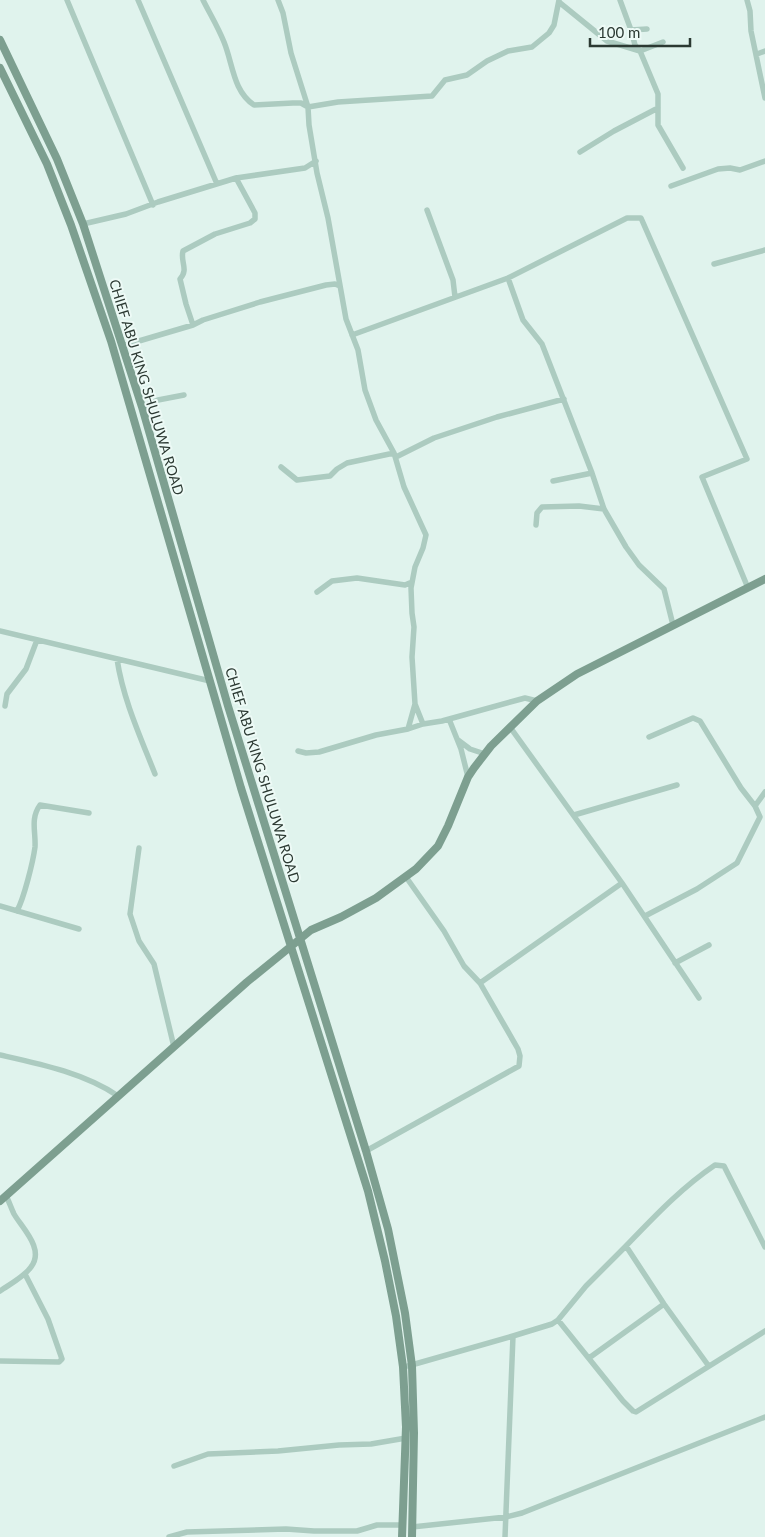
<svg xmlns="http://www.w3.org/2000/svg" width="765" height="1537" font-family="Lato,sans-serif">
<rect width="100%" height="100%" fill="#e0f3ed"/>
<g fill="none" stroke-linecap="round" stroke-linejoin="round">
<path stroke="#accbc0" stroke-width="5.5" d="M67,0L153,205
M138,0L217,184
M203,0C210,14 218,27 224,42C233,64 233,91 254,105L293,103H301L308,107L338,102L432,96L445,80L467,75L487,61L508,51L532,47L549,33L554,25L559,0
M278,0L283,13L291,53L308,107L309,125L317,173L328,218L346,319L358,350L365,390L376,420L394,453L404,487L426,535L423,548L415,567L411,588L412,613L414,627L412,657L415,704L423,724
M620,0L631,30L647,29
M747,0L750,11L751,31L765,98
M559,2L607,41L640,51L663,42
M631,30L635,45L640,51L658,94V125L683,168
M757,54L765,51
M580,152L614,131L658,108
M671,186L718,169L730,168L740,170L765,161
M427,210L453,280L455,297
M83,224L126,214L158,202L236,178L305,168L316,161
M714,264L765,250
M508,278L523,320L542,344L592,473L604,509L626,547L639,565L664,589L673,625
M193,325L186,304L180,279C189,269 180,262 183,251L215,234L250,223L255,219V213L236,178
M352,335L508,278L627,218H641L747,459L702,477L748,588
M122,346L193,325L203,320L260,302L326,285L335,284L340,286
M142,407L158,400L184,395
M396,457L434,438L497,417L564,399
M281,467L297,480L330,476L337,469L347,463L394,453
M553,481L592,473
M536,525L537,513L542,507L579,506L604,509
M317,592L332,581L357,578L405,585L412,582
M0,631L210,681
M117,659C123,699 140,736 155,774
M5,706L7,694L26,669L37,640
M449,719L461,749L468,777
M510,727L622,883L699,998
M408,729L415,704
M458,740L470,749L485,754
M298,751L306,753L319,752L376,735L408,729L423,724L442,721L525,698L537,701
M755,806L765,792
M574,815L677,785
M139,848L130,914L139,941L154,964L174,1047
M0,906L79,929
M17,911C24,898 33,862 35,847C36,832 30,819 40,805L89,813
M645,916L697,889L737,863L760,817L755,806L741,788L700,721L693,718L649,737
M675,963L709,945
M480,983L622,883
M0,1055C40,1064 84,1073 118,1096
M366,1151L519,1066L520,1056L518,1049L480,983L464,966L444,931L406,877
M626,1246C654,1217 681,1188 715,1165L724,1166L765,1247
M0,1291C10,1284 24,1277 31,1267C45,1249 22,1228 14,1214C11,1208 9,1201 6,1196
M558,1320L586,1286L626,1246L664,1304L708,1365
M589,1358L664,1304
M0,1361L59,1362L62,1359L48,1319L25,1274
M408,1366L513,1336L552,1324L558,1320L623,1401L633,1411L636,1412L765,1331
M174,1466L208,1454L278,1451L339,1445L371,1444L406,1438
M412,1527L506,1517L522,1513L765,1417
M169,1537L187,1532L286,1529L314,1531H357L377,1525H403
M505,1537L513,1336"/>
<path stroke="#7d9f90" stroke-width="8" d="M0,40L57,159L83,224L142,407L228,706L366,1151L388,1229L405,1313L412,1366L414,1433L412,1537
M0,68L47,164L71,225L111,341L241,788L368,1191L385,1261L396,1316L403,1367L406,1427L402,1537
M0,1201L247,982L300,939L311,930L341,917L376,898L416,869L438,846L448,826L468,777L474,768L491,746L537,701L577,674L765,579"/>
</g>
<g text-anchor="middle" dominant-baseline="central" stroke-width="4" stroke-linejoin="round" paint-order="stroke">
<g font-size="14" fill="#2b3932" stroke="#edfaf6">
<text transform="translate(147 387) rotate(73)">CHIEF ABU KING SHULUWA ROAD</text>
<text transform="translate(263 775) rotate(73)">CHIEF ABU KING SHULUWA ROAD</text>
</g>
</g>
<path d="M590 38v8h100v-8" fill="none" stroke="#2b3932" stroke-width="2.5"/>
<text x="598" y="38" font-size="15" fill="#2b3932" stroke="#edfaf6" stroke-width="4" paint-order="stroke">100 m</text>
</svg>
